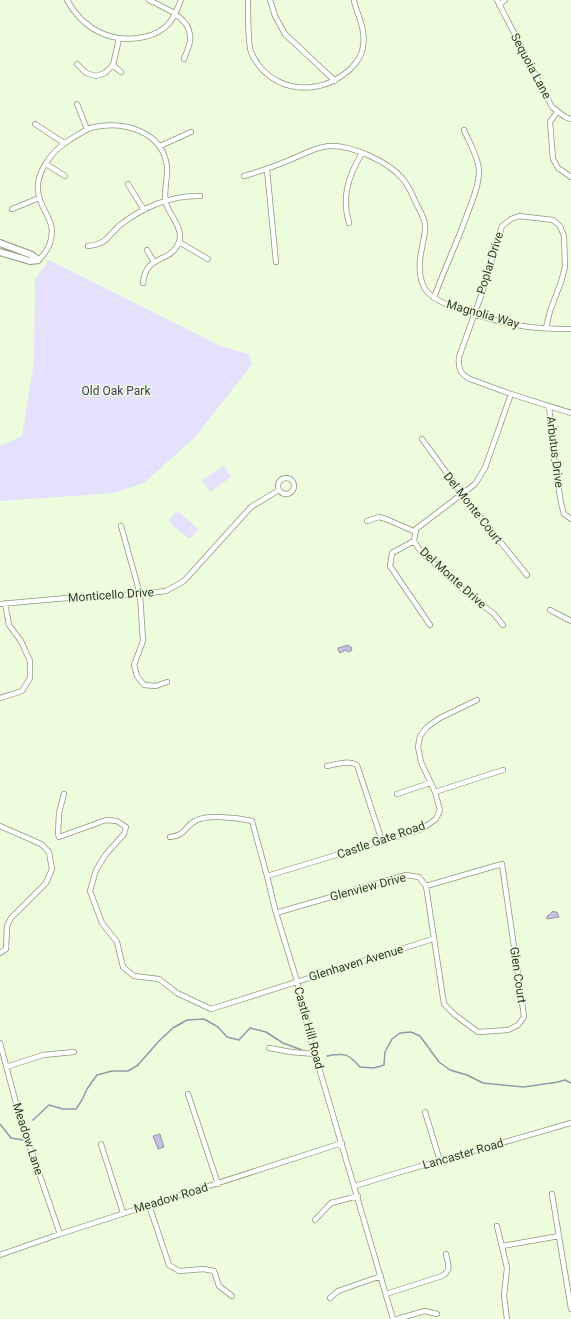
<svg xmlns="http://www.w3.org/2000/svg" width="571" height="1319" font-family="Roboto,sans-serif">
<rect width="100%" height="100%" fill="#ecfcdc"/>
<path fill="#e5e0fc" d="M49,260L220,346L249,354L252,364L196,436L144,483L114,493L0,501V446L22,436L34,362L35,279Z
M224,466L231,477L210,492L202,480Z
M176,512H179L197,528L198,530L192,537L188,538L170,523L169,520Z"/>
<path fill="#c4bee0" stroke="#9996aa" d="M348,645L352,648L351,651L348,652L346,650L340,653L338,650V648Z
M553,911L555,912H557L559,917L547,919V916L549,915Z
M160,1134L164,1147L158,1149L153,1136Z"/>
<g fill="none" stroke-linecap="round" stroke-linejoin="round">
<path stroke="#9996aa" stroke-width="1.5" d="M327,1056C345,1053 348,1053 360,1067L374,1068L384,1065L385,1052L392,1039L400,1033L411,1032L420,1036L439,1062L450,1070L467,1075L483,1083L524,1087L558,1082L565,1080L571,1083
M33,1120L49,1105L63,1109H76L82,1100L87,1089L97,1075L112,1071H128L138,1065L159,1041L173,1028L187,1020L204,1019L218,1027L227,1037L239,1040L250,1028L266,1032L283,1043L302,1050
M0,1124L11,1138L23,1140"/>
<defs>
<path id="street" d="M67,0C83,29 111,44 144,37C153,35 164,30 170,22C175,16 178,7 181,0
M149,0C164,8 188,16 190,35C192,43 186,52 184,59
M248,0C248,10 248,44 251,52C267,89 311,98 343,75C352,69 362,58 363,46C366,31 358,16 354,1
M270,0L275,16L285,34L335,81
M497,0L552,107L565,117L571,119
M499,5L505,0
M77,64L86,73L96,76L105,73L113,65L119,39
M113,65L121,72
M77,104L87,129
M557,112L550,122L553,159L558,168L571,177
M35,124L64,143
M160,146L191,132
M46,164L65,176
M267,170L276,262
M244,176C261,171 276,166 292,159C304,154 316,147 329,146C352,145 387,161 402,178C409,186 413,196 417,205C420,211 424,217 425,224C426,232 423,240 422,248C419,261 418,277 425,289C437,308 500,322 523,326C539,329 555,329 571,329
M128,184L144,210
M12,209L39,198
M349,223C341,197 349,175 362,153
M179,242L208,259
M88,246C107,244 107,237 120,225C143,207 172,195 200,196
M147,250L154,262
M38,260C43,257 46,251 49,246C59,220 40,213 38,191C36,172 52,151 68,141C75,137 85,129 94,127C124,121 163,131 167,167C168,178 163,192 166,203C169,215 184,228 179,242C171,264 146,253 143,283
M434,298C444,269 458,241 468,212C473,199 479,185 479,170C478,156 469,142 464,130
M546,328L550,311L561,282L565,267L564,236L560,226L553,220L519,216L511,219L502,226L482,293L459,357C458,368 460,374 470,379L511,394L571,413
M549,406L553,453L561,503L564,514L571,519
M422,439L462,494L527,575
M278 486a8 8 0 1 1 16 0a8 8 0 1 1-16 0Z
M367,521L379,517L386,519L416,532
M121,526L140,594L143,641L134,665L137,676L144,685L156,686L167,682
M414,541L392,553L390,566L430,625
M0,604L67,598L140,594L166,591L184,581L251,507L279,490
M550,610L571,621
M503,625L494,614L456,584L444,572L421,552L414,541L416,529L475,484L485,468L511,394
M0,698L22,691L30,678V661L21,641L9,625L5,603
M327,766C337,764 348,760 357,765L382,841
M435,792L503,770
M64,794L59,813L58,834L59,837L106,820L117,821L126,827L124,834L106,854L96,870L90,891L102,923L117,942L123,967L134,976L159,979L177,993L211,1009L433,939
M397,794L430,783
M0,826L41,844L49,852L52,869L46,883L11,918L7,926L6,949L0,953
M170,837C185,836 184,827 195,821C207,814 239,818 252,821L267,876L276,913L297,981L312,1044L393,1319
M267,876L422,829L436,819L440,810L435,792L421,762L418,747L420,736L427,727L440,718L477,700
M276,913L406,875L419,877L426,886L502,864L523,1009L524,1017L518,1025L508,1030L478,1032L455,1015L444,1004L426,886
M0,1043L20,1118L60,1234
M269,1048L291,1052L315,1054
M6,1067L43,1055L74,1052
M188,1094L218,1184
M425,1112L440,1161
M101,1144L123,1213
M355,1186L397,1173L571,1123
M552,1194L571,1309
M149,1205L169,1265L179,1271L204,1269L214,1271L219,1286L232,1296
M315,1220L331,1203L358,1196
M497,1226L507,1268L504,1296L507,1319
M502,1246L559,1236
M0,1255L60,1234L342,1143
M386,1294L442,1276C452,1270 448,1264 446,1254
M330,1298L338,1291L381,1276
M397,1319L425,1311L437,1314"/>
<path id="secondary" d="M0,243L32,255L38,260
M0,252L30,261L38,260"/>
</defs>
<use href="#street" stroke="#8c9a7d" stroke-width="6"/>
<use href="#secondary" stroke="#8c9a7d" stroke-width="8"/>
<use href="#street" stroke="#fff" stroke-width="4.5"/>
<use href="#secondary" stroke="#fff" stroke-width="6"/>
</g>
<g text-anchor="middle" dominant-baseline="central" stroke-width="3" stroke-linejoin="round" paint-order="stroke">
<g font-size="12" fill="#343a2d" stroke="#ecfcdc">
<text transform="translate(531 66) rotate(62)">Sequoia Lane</text>
<text transform="translate(490 263) rotate(-73)">Poplar Drive</text>
<text transform="translate(483 314) rotate(16)">Magnolia Way</text>
<text transform="translate(555 452) rotate(83)">Arbutus Drive</text>
<text transform="translate(473 508) rotate(52)">Del Monte Court</text>
<text transform="translate(453 578) rotate(42)">Del Monte Drive</text>
<text transform="translate(111 595) rotate(-4)">Monticello Drive</text>
<text transform="translate(381 840) rotate(-19)">Castle Gate Road</text>
<text transform="translate(368 887) rotate(-15)">Glenview Drive</text>
<text transform="translate(356 963) rotate(-17)">Glenhaven Avenue</text>
<text transform="translate(518 975) rotate(82)">Glen Court</text>
<text transform="translate(309 1028) rotate(75)">Castle Hill Road</text>
<text transform="translate(28 1139) rotate(72)">Meadow Lane</text>
<text transform="translate(463 1154) rotate(-16)">Lancaster Road</text>
<text transform="translate(171 1198) rotate(-17)">Meadow Road</text>
</g>
<g font-size="12" fill="#433866" stroke="#ecfcdc">
<text x="116" y="391">Old Oak Park</text>
</g>
</g>
</svg>
